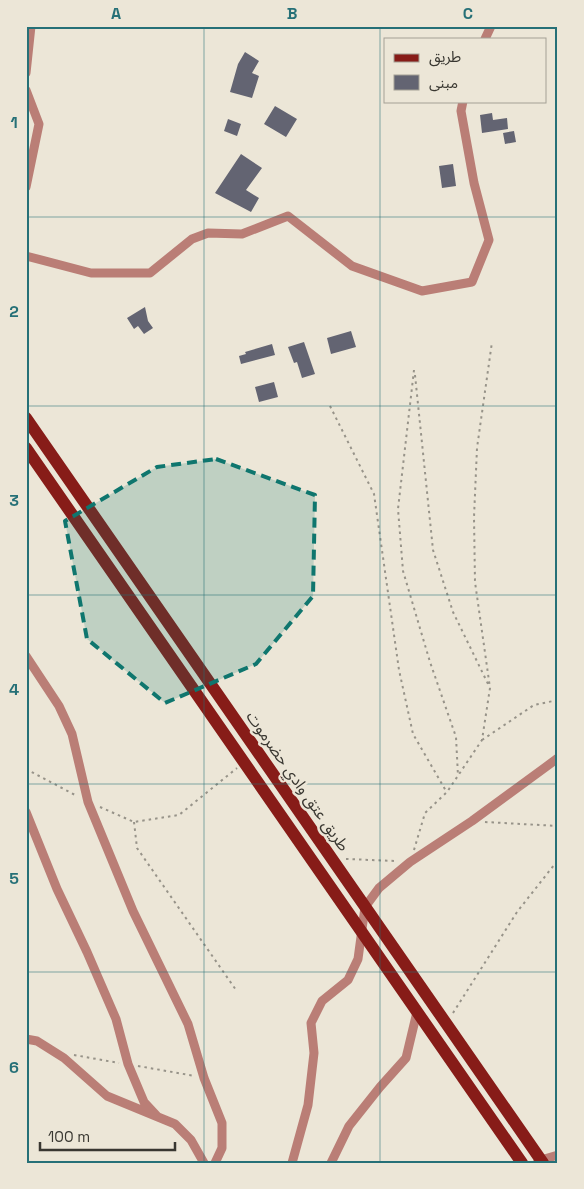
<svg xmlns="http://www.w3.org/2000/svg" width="584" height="1189" font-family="'Space Grotesk','Noto Sans Arabic',sans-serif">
<rect width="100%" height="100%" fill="#ece6d7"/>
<path fill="#636472" d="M245,52L259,61L252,73L259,76L252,98L230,92L238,64Z
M275,106L297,119L286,137L264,124Z
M492,113L493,120L507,118L508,129L482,133L480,115Z
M228,119L241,124L237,136L224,131Z
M514,131L516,142L505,144L503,133Z
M241,154L262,168L246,190L259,198L251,212L215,193Z
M453,164L456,186L442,188L439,166Z
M145,307L148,321L153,328L144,334L138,326L134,329L127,318Z
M351,331L356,347L331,354L327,338Z
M304,342L315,374L302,378L297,362L294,363L288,347Z
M272,344L275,355L241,364L239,356L246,354L245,352Z
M274,382L278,397L259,402L255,387Z"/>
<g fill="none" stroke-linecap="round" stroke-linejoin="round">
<path stroke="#979389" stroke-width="2" stroke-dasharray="2.5 4" stroke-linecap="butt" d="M414,370L398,509L403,571L430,662L456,737L458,776
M415,375L433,550L453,612L489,686
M330,406L374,494L399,670L413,734L446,791
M482,740L534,705L558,700
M26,769L77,796
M100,807L134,822L179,815L237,768
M134,822L137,848L236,990
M485,822L558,826
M414,850L425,813L447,792L482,740L490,688L475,582L474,517L477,448L492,342
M346,859L396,861
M453,1013L517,912L558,860
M74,1055L119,1063
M138,1066L195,1076"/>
<path stroke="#ba7e76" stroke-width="9" d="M485,39L491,26
M26,73L31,26
M26,90L39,124L26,187
M26,256L91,273H150L192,239L208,233L242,234L288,216L352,266L422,291L472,282L489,240L474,183L461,111L463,101
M26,656L59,706L72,734L88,802L133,911L188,1024L204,1078L222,1123V1148L215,1163
M26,812L57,889L87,952L116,1019L128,1064L144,1102L157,1116
M26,1039L37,1041L64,1058L107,1096L175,1124L191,1140L204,1163
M292,1163L308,1105L314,1053L311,1023L322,1001L348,980L358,959L365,907L379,888L410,862L472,821L558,758
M331,1163L349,1126L380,1087L406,1058L417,1012
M537,1163L541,1160L558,1155"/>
<path stroke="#871c18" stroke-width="12" d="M26,418L543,1163
M26,448L522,1163"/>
</g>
<path fill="#0f766e" fill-opacity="0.2" stroke="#0f766e" stroke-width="4" stroke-dasharray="10 6" stroke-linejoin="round" d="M216,459L315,495L313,596L256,664L165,703L87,639L65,521L157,467Z"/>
<path fill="none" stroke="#267077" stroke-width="1" stroke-opacity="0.55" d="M204,26V1163M380,26V1163M26,217H558M26,406H558M26,595H558M26,784H558M26,972H558"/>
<g text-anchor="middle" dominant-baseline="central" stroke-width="5" stroke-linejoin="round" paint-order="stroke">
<g font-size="16" fill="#393731" stroke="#ece6d7">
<text transform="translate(298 781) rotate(55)">طريق عتق وادي حضرموت</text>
</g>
</g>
<rect width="584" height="1189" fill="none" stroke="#ece6d7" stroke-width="55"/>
<rect x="384" y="38" width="162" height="65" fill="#ece6d7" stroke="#a4a095"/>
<rect x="394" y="54" width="25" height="8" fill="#871c18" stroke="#a4a095"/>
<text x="429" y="62" font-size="15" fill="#393731">طريق</text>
<rect x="394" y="75" width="25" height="15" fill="#636472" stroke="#a4a095"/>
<text x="429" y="88" font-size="15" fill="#393731">مبنى</text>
<path d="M40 1142v8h135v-8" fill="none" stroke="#393731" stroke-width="2.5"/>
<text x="48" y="1142" font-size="15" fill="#393731" stroke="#ece6d7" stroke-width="4" paint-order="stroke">100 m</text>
<rect x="28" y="28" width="528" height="1134" fill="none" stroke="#267077" stroke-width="2"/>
<g font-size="16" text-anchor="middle" font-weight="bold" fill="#267077">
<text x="116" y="19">A</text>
<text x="292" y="19">B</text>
<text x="468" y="19">C</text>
<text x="14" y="128">1</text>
<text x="14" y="317">2</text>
<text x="14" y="506">3</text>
<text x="14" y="695">4</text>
<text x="14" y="884">5</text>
<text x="14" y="1073">6</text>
</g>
</svg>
